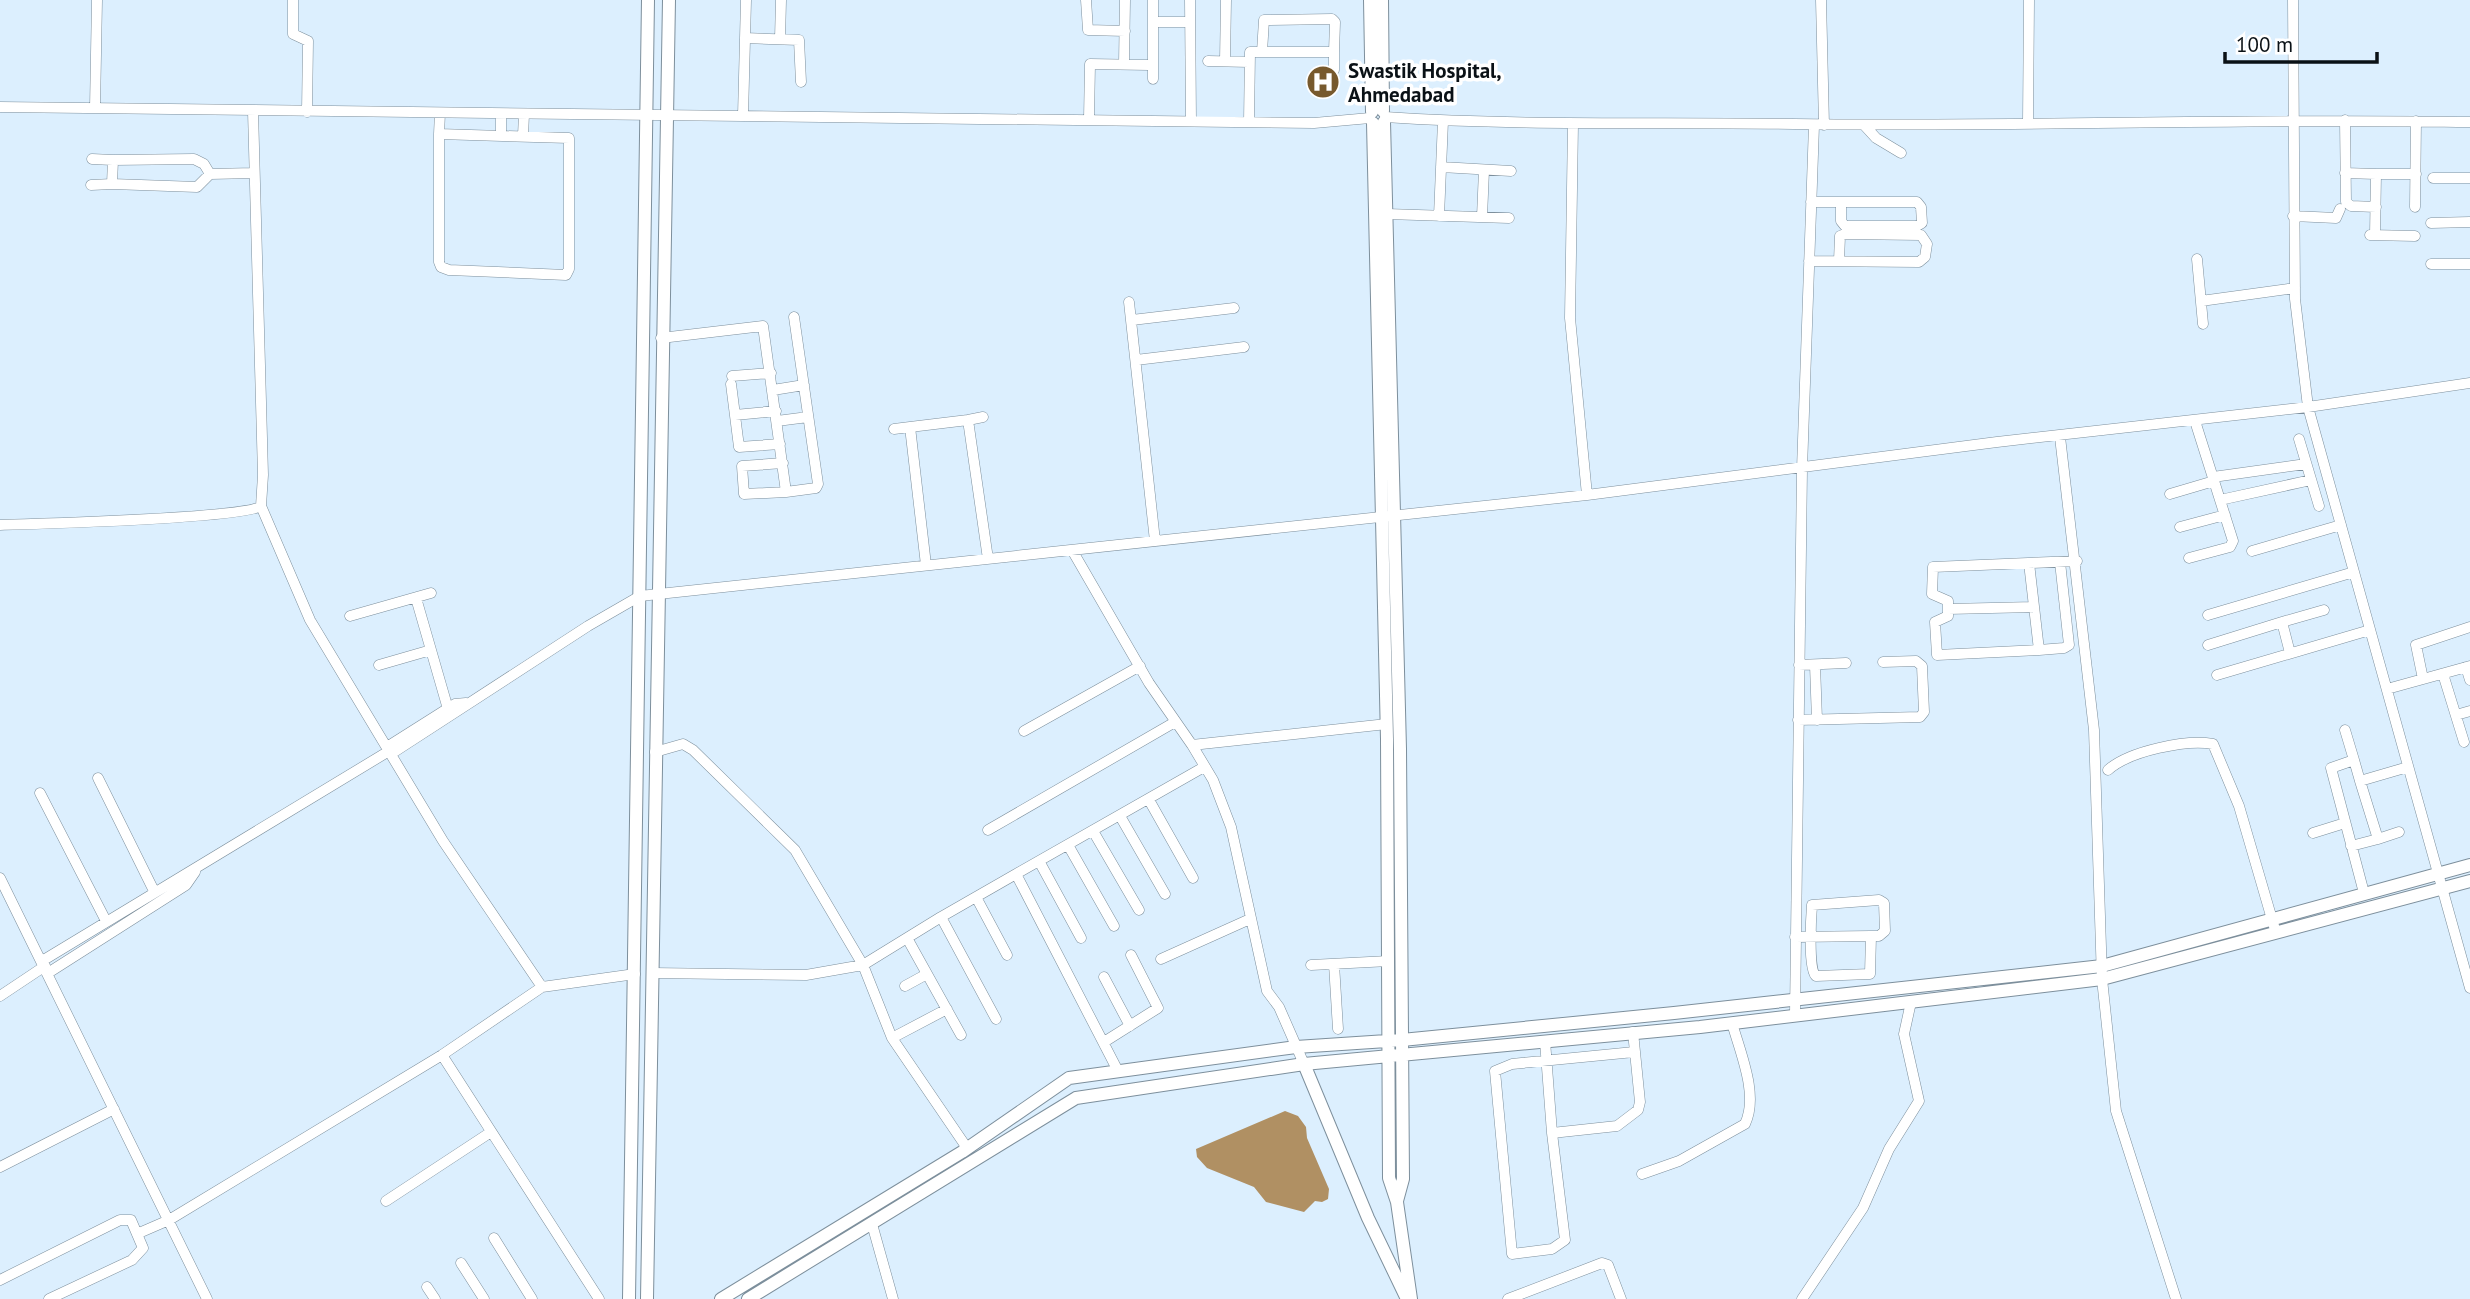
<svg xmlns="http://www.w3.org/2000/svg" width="2470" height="1299" font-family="'PT Sans',sans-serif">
<rect width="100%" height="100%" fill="#dceffe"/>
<path fill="#b09063" d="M1285,1111L1298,1116L1306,1127L1307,1138L1329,1189L1328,1199L1322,1202L1315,1201L1304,1212L1266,1202L1254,1187L1207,1168L1197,1157L1196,1149Z"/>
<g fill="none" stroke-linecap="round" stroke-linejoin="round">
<defs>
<path id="street" d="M293,0V34L308,41L307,112
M1086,0L1088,30L1125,31
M1190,0L1191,121
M1821,0L1824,125
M2293,0L2295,299L2308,407L2470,988
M1153,22H1190
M745,38L799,40L801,82
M780,39L781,0
M1262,52L1264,20L1332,19L1335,22L1334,52
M1208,61L1249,62
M1225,61L1226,0
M1124,64L1125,0
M1153,79V0
M0,107L1314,123L1370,118
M95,108L97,0
M743,116L746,0
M1385,117C1523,126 1657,122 1794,124C2019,127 2245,118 2470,122
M1089,119L1090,64L1149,65
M2345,120L2346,202L2351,206L2376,207
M1249,122L1250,52H1334V70
M2028,123L2029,0
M1573,124L1570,318L1587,495
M1865,126L1876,138L1901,153
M439,134L569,138V269L566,275L449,270L441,267L439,262V134L440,113
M501,135V114
M523,136L524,114
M92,159L113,160
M1441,167L1511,171
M2345,173L2376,174
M210,174L197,187L112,184L113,160L194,159L204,164L210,174L254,173
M2433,178H2470
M91,185L112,184
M1811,202H1917L1921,207L1922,223L1917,226H1845L1841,221V202
M2415,207L2416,121
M1387,214L1509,218
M1439,216L1443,121
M2293,216L2336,218L2340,209
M1482,217L1484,170
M2431,223L2470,222
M2370,235L2415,236
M2375,235L2376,174H2416
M2197,259L2203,324
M1809,261L1919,262L1925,257L1927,244L1921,235L1845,234L1840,236L1839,261
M2431,264H2470
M2201,301L2295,288
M1129,302L1155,541
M1132,320L1234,308
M661,338L763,326L786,492L816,488L818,484L794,317
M1136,360L1244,347
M732,376L771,373
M731,384L739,447L780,444
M773,390L804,385
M735,415L776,411
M968,420L983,417
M777,421L808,417
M894,429L910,427
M2060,437L2094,730L2102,979L2116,1111L2176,1299
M2299,439L2319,506
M783,463L742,466L744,494L786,492
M2213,477L2306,464
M2170,494L2214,481
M2220,500L2311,480
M261,506L310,620L443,841L542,987
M0,525C33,524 249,518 261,506L263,475L253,111
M2180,527L2225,515
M1072,550L1149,683L1192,745L1213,780L1231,827L1267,991L1279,1007L1304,1064
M2252,551L2341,525
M2189,558L2230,547L2233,541L2195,421
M2029,563L2039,650L2064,648L2069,645L2060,562
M926,565L910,427L968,420L988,559
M416,598L448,709
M1948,609L2034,607
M2208,615L2354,572
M350,616L431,593
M2208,645L2282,622
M2039,650L1937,655L1935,622L1948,616V601L1932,594L1933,567L2077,561
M2290,653L2282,622L2324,610
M379,665L431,650
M1799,665L1846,663
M1815,665L1817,720
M2466,667L2470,680
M2443,674L2464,742
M2217,675L2370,630
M2423,679L2416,645L2470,627
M2387,689L2470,666
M2456,715L2470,711
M1798,720L1920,717L1924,712L1922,666L1916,661L1883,662
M2345,730L2354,760
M1024,731L1140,666
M1192,745L1387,724
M387,747L455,704L466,703
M655,752L683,744L693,750L795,850L863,965L941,917L996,1019
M391,754L588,626L640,596L1587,495L1997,442L2308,407L2470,383
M2108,770C2129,751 2187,739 2213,744L2239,806L2276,933
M98,778L154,891
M2360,781L2378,839L2399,832
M40,793L106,921
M1149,800L1193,878
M1120,816L1165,894
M988,830L1175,722
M1093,831L1139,910
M2313,833L2345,823
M1068,845L1114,926
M2351,846L2378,839
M1039,861L1081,938
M1016,874L1204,767
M0,878L207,1299
M2364,893L2331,768L2354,760L2360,781L2408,767
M976,897L1007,955
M941,917L1016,874L1118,1071
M1795,937L1871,936H1879L1885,931L1884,903L1879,900L1812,905C1811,918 1808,970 1816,976L1870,974L1871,936
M907,938L961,1035
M1161,959L1250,919
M42,961L389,751
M1334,964L1338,1029
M1311,965L1389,961
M48,973L186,885L195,872
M652,973L806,975L863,965L892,1038L967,1148
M1104,977L1130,1026
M905,986L927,974
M0,996L45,966
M1795,1015L1802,469L1814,125
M1633,1032L1640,1102L1638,1110L1617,1126L1552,1133L1565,1240L1552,1249L1512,1254L1495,1071L1512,1064L1634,1052
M892,1038L947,1009
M1545,1041L1552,1133
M1104,1042L1158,1008L1131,955
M442,1055L542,987L635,974
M0,1167L114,1109
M1642,1174L1679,1161L1745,1124C1759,1095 1740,1052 1732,1023
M386,1201L491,1132
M872,1224L893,1299
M139,1233L169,1220L442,1055L599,1299
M494,1238L532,1299
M461,1263L484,1299
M0,1280L120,1220H131L143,1248L132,1260L49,1299
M427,1287L435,1299
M1508,1299L1602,1263L1608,1265L1621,1299
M1802,1299L1863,1208L1889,1149L1919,1101L1904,1034L1911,1002"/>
<path id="secondary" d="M1370,0L1372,112
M1382,0L1383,111
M1384,122L1400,749L1403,1179L1397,1201
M1373,123L1387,739L1389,1178L1397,1202L1411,1299
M1304,1064L1368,1218L1407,1299
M629,1299L648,0
M647,1299L669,0
M721,1299L962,1152L1069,1078L1296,1047L1402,1040L1674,1013L2102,966L2470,865
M748,1299L1076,1098L1304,1064L1700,1027L2102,979L2470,881"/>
</defs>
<use href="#street" stroke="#7d8f9c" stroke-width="11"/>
<use href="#secondary" stroke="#7d8f9c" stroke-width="14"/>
<use href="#street" stroke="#fff" stroke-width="10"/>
<use href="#secondary" stroke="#fff" stroke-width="12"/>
</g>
<defs>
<symbol id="hospital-disc" viewBox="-11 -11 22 22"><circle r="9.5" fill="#77592d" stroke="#fff"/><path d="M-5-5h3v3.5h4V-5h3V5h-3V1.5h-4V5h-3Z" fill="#fff"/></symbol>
</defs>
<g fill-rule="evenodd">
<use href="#hospital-disc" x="1304" y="63" width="38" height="38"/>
</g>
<g text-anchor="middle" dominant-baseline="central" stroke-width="7" stroke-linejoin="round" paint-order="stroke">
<g font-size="21" font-weight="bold" fill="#0a1116" stroke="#fff" text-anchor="start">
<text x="1348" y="70">Swastik Hospital,<tspan x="1348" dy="24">Ahmedabad</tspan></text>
</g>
</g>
<path d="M2225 52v10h152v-10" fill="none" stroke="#0a1116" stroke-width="3.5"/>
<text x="2236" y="52" font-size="21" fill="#0a1116" stroke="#ffffff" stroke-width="5" paint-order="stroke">100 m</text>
</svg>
